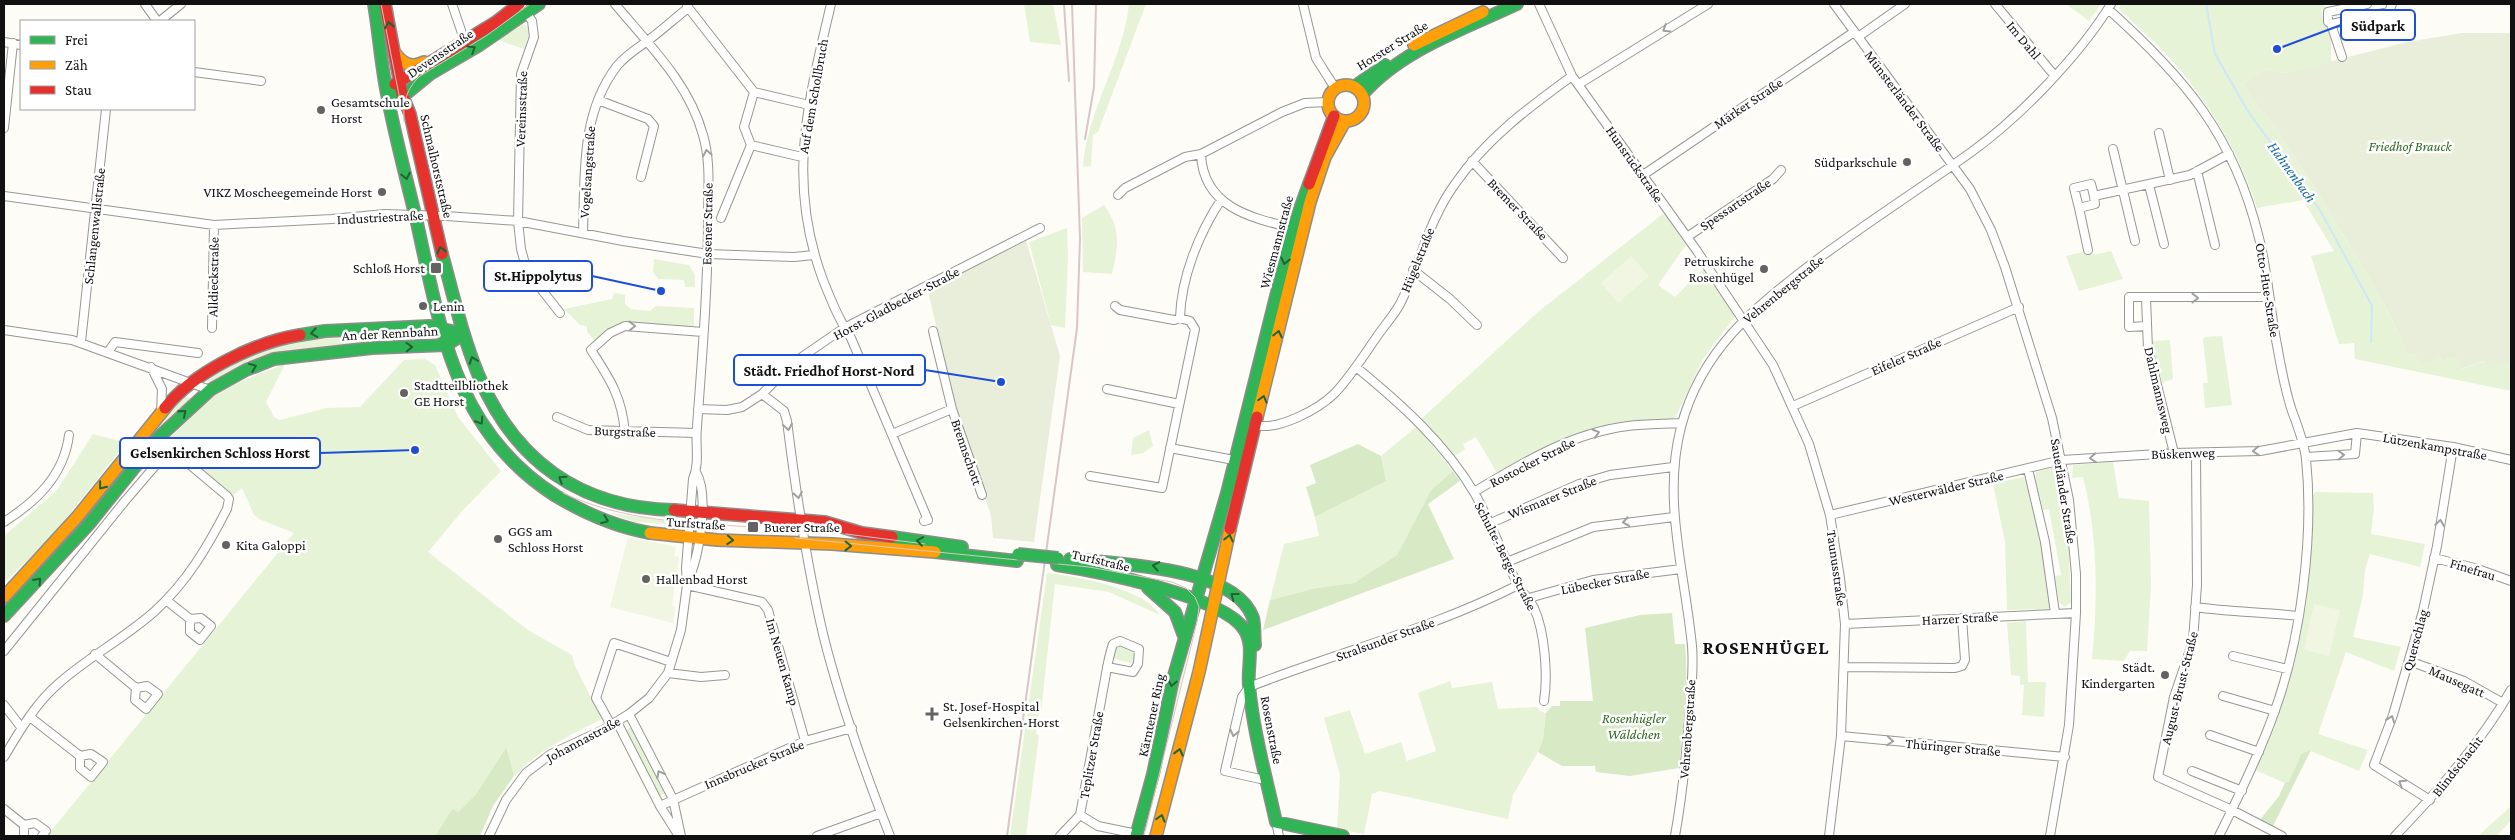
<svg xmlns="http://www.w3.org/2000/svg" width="2515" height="840" font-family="'Crimson Pro',serif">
<rect width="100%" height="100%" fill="#fdfcf7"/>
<path fill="#e7f3d7" d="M1024,4H1053L1061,45L1030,42Z
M1129,4H1146L1098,132L1093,135L1091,166L1083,167C1087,110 1123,61 1129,4Z
M2066,4H2101L2089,21Z
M2121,4H2324L2325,9L2321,10L2331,40V63L2285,73L2263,69L2243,84C2253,101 2266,114 2277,130C2303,168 2327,207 2350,246C2371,281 2393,316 2407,354L2440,357L2442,361L2456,357L2462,369L2485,361L2508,364L2511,376V391L2355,359L2354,343L2339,344L2311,256L2334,251L2303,200L2257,208C2238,149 2207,99 2166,54C2151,38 2134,24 2119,9Z
M523,24L527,26L529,34L524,49L498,40Z
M1104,205C1122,231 1118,245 1112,274L1083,272L1082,218Z
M1664,213L1686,245L1658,285L1675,297L1703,269L1735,316L1703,359L1675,418C1658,422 1639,419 1621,422C1576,429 1537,452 1497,473L1476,437L1463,444L1465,449L1453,457L1421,419L1538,312Z
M1067,228L1068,258L1065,328L1051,325L1029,242Z
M2091,250L2093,255L2111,251L2123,279L2079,291L2066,256Z
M654,259L689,265L695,275V287H685L684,280L658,279L653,272Z
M614,293L625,295V304L631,309L650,311L656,306L694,308V328L630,322L617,324L595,341L587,332V326L580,325L564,309L612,299Z
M371,333L380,335L381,338L365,345L317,348L268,357L214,382H209L207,380C256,344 311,336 371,333Z
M2222,336L2232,405L2205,408L2203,383H2208L2203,340L2205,337Z
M2170,340L2173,379L2159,384L2152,341Z
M425,359L435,365L458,417L501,471L463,510L428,552L528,630L572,655L575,666L602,719C570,735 539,750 514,776L505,748L476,794L457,813L452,809L435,836H47L294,533L259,519L254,515L242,488L231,497L166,442L210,398L244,380L285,364L266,402L274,417L280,420L327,408L360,407L404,360Z
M184,396L194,399L159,431L69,543L21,592C77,529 124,456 184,396Z
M1417,426L1453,471L1431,490L1397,555L1354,583L1316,588L1270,600L1284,544L1319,536L1315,517L1386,481L1381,456Z
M1149,430L1153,446L1143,453L1131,455L1133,438Z
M93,434L126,443L51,537L4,583V536L57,490Z
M2113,462L2119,498L2149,501L2151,585L2147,651H2130L2124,661L2092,659C2098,598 2098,536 2083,477L2072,478L2073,465Z
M2054,467L2060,471L2068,537L2071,602L2065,607L2059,602L2055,576L2061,575L2049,509L2043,510L2035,477L2036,472Z
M2023,477L2026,478L2043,545L2051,606L2049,609L2007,610L2005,542L1993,484Z
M2315,492L2373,493L2374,509L2371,534L2425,544L2420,567L2370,554L2365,570L2363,595L2353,637L2401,647L2394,671L2346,652L2318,734L2368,750L2359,771L2311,751L2301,754L2289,783H2285L2255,770L2280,707L2311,535L2312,495H2314Z
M610,513L683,523L684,525L635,522Z
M1047,573C1075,576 1144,588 1160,615L1109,592L1055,584L1041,712H1039L1036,734L1039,735L1026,836H1010Z
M1194,618L1197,619L1195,625L1151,806L1141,836Z
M2026,621L2028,682H2046L2044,717L2022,715L2024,685H2020V676L2011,675L2007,623Z
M1121,645L1132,647L1137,655L1134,664L1112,658L1114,649Z
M1450,681L1452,688L1492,682L1498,709L1537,707L1540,711L1546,713L1543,739L1538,752L1513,795L1508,819L1380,791L1372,794L1364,834L1337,829L1340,775L1324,718L1350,710L1365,754L1401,742L1407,761L1436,751L1418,693Z
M631,727L666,793L659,796L624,731Z
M2511,806V821L2496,836H2478Z"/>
<path fill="#d8eac5" d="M1358,444L1381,456L1386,481L1315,517L1306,487L1316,483L1310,465Z
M1453,471L1460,481L1428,504L1454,559L1263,630L1270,600L1316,588L1354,583L1397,555L1431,490Z
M1672,613L1675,644H1685C1689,685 1683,727 1679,768L1630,776L1596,772L1595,766H1562L1538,752L1543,739L1546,713L1552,706H1560V701H1593L1585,628L1640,615Z
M506,747L514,776L493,806L480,836H435L452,809L458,812L476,794Z
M2311,750L2272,828L2259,821L2279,796L2285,783L2289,782L2301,754Z"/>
<path fill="#e9eedb" d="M2462,33H2511V376L2508,364L2488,369L2484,361L2461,369L2456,357L2442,361L2440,357L2423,364L2415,355L2407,354C2393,316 2371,281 2350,246C2327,207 2303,168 2277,130C2266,114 2253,101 2243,84L2263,69L2285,73L2407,42Z
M1026,240L1060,356L1034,542L993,538L991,515L953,409L933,331L936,326L927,286Z"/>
<path fill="#f0f6e1" d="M1631,256L1649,276L1618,303L1601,283Z
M628,537L676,547L674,556L679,557L672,604L675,610L673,623L610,607Z
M2314,604L2340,610L2329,656L2304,650Z"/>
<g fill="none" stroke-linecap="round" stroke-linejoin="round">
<path stroke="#cde8f7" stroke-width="2" d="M2206,4L2215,54L2249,113L2320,210L2372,306L2371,342"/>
<defs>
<path id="street" d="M145,4L157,21
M452,4L465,42
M520,4L532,21L534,37L521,74L518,221L521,249L527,271L560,313
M831,4C808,102 786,181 823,280C831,300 839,320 851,338L928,520L924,521
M1303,4L1316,58L1335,88
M1539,4L1572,76L1697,251L1773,365L1809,444L1830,515L1840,578L1845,624L1841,736L1829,836
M1834,4L1970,189L1991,230L2005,267L2052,418L2069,500L2076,574V613L2069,725L2050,836
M1995,4L2054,75
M2367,4L2328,12V22L2331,24L2389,12L2392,4
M687,6L754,92L809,105
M2108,9C2185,78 2234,135 2259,238C2268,273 2270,310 2277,345C2281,368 2285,390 2292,411C2298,427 2304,442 2306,459C2314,536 2301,640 2274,713C2259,755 2239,796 2219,836
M160,21L181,4
M2331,24L2342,57
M1858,37L1905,4
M4,42L21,45
M194,72L261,81
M1579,84L1708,4
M598,100L648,119L654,126L641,177
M4,128L13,43
M2159,133L2170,180
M751,145L802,157
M2113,149L2135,241
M1201,154C1203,207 1251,218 1293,228
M1472,161L1563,258
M2197,171L2215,245
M1643,175L1854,32
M2149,185L2164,244
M1118,195L1125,188L1185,157L1201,154L1282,112L1305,103L1328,102
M4,196L214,225L332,219L385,214L446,216L518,221L623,241L708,254L794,257L814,255
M2094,196L2095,204L2079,208L2074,188L2091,184L2094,196L2190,175L2229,154
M2079,208L2088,250
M721,218L751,145L744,127L754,92
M583,233C585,176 580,114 617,66C625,56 636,49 646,42C661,31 674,19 688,8
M1687,237L1773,179L1781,170
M1413,270L1450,299L1477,325
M2146,298L2148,349L2174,453
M1180,318C1181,278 1199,233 1221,200
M2147,326L2129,327V297H2268
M212,328L214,225
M4,330L72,340L210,390
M933,331L952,409L982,495
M81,342L106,109
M108,352L115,342L198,353
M151,367L162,389L161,412
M1356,367C1400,403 1446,444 1475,494C1491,523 1502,553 1517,583C1521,592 1529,598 1534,608C1545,632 1548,676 1544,701
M1107,389L1179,404
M762,394L784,411L787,421C796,493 807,567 824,638C841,705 865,772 890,836
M1793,406L2019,307
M698,409L727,410L742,407L762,394L793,363L844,328L1040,228
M557,417L588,430L696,433
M1256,425C1278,431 1319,409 1335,393C1351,376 1364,355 1378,335C1385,325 1394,315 1400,304C1420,265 1428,221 1455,184C1486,139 1528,108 1572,76
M625,433C622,397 610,379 591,350L610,333L625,326L703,332
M892,434L952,409
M1170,448L1234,460
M2196,453L2197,585L2193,641L2174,697L2158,777L2232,810L2282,836
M2306,457L2355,454L2357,433
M2028,469L2045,542L2055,613
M1090,476L1162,488L1195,329L1190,321L1180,318L1174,320L1120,310L1115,306
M1474,492C1522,463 1571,433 1628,426C1645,424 1664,424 1681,423
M1830,515L2062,460L2174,453L2260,451L2357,433L2453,447L2511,460
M4,522C37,501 64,475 69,435
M1491,523L1579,484L1610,475L1673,467
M2434,558L2475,568L2511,581
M1507,562L1593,527L1674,517
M687,583C699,558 710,496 696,472
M687,585L762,602L768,610L805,741
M1529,598L1593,580L1681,569
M166,600L190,619V632L200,640L211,626L201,618L190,619
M2195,607C2230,612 2263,612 2298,616
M1845,624L2076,613
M4,651L125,501L155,466L174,454
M95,654L136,688L135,700L146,709L158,694L147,686L136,688
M2233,656L2287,669
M2409,661L2464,681L2503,703
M1107,667L1133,672L1138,664L1139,649L1120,641L1113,644C1109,655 1107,667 1105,679L1080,815L1098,826L1132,833L1133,836
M1845,667L1955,668L1962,666L1965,660L1962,618
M668,673L701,677L725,675
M2223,696L2275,711
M4,705L21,727
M629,714L673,799L681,836
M30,717L80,756V768L91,777L103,762L91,754L80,756
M617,722L660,806L679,836
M611,725L596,698L614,643L671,662
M2210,735L2259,752
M1841,736L2065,757
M4,757C19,732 35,704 58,684C88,657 125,638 155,611C187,582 208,546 227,509L229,499L227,496L158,438
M2192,771L2242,791
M1266,779H1260L1225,771L1242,697L1249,687C1338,652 1432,629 1518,585
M2430,800L2374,765L2393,715L2423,611L2437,546L2453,447
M660,806L805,741L852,728
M4,809L24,825
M1276,822L1279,836
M24,825L35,823L46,831L42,836
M24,836V825
M489,836L506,800L526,773L551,754L603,730L629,714L649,698L668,673L681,630L687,585L686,568L693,479C700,463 695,444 697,427C702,357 708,288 708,218C708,191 711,162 703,135C689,83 649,45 615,4
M817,836L881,813
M1060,836L1080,815
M1675,836C1682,797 1686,758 1689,719C1691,695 1694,670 1692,646C1685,573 1662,500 1681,427C1701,350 1754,308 1814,262C1865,224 1918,190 1970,153C2020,117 2079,56 2111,4
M2395,836C2438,791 2480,744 2511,690"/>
<path id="fast" d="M374,4C379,34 381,64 387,94C395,137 407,180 417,223C441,331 455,432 556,496C586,514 616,527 650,533
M1354,87L1385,65
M396,94L408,92L430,74L478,46L539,4
M1362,95C1401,50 1464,29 1517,4
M442,254C453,294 462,335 478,374C514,461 580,508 674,510
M300,335L325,331L430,326L464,334
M892,537L962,547
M935,552L1017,561
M1070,559C1116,564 1235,566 1253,618C1255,626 1254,637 1255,645
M1057,565C1097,571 1222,596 1244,629C1255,645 1247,667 1249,685C1253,731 1266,777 1276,822L1343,836
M1148,588L1175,612L1184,636
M4,616L89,524L158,438L210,390L246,370L274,359L372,348L446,345L464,334
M1136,836L1153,774L1173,679L1227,493L1293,228L1309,184"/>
<path id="slow" d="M1414,45L1483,12
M394,52C402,63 411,69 424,62
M1328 103a18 18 0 1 1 36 0a18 18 0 1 1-36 0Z
M1257,417L1310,202L1325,157L1345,121
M650,533L717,540L832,544L935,552
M4,597L78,516L165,408
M1156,836L1199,672L1230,529"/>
<path id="jam" d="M385,4L402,94L410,114L442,254
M395,84L496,22L519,4
M1309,184L1334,116
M165,408C194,372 255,342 300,335
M674,510L825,522L862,533L892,537
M1230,529L1257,417"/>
</defs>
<use href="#street" stroke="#979795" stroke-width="10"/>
<use href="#fast" stroke="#8e8d8b" stroke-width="14"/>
<use href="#slow" stroke="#8e8d8b" stroke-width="14"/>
<use href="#jam" stroke="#8e8d8b" stroke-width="14"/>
<use href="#street" stroke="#fffffe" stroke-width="8"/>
<use href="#fast" stroke="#30b455" stroke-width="11"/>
<use href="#slow" stroke="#ff9f0a" stroke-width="11"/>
<use href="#jam" stroke="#e5322d" stroke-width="11"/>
<path stroke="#d9c6c7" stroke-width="1" d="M381,4L402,110
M404,122C403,103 406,89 420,76L486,36L530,4
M563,493C622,521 689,523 753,527
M846,534L925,544
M795,538L1089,567L1172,582L1186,588L1195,597L1199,607L1197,622L1144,836"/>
<path stroke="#d9c6c7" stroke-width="2" d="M1064,4L1069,81
M1085,139L1094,87L1096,4
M1007,836L1077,328L1080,239L1072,4"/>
<defs>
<path id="fast-bridge" d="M1018,554L1058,558"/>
</defs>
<use href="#fast-bridge" stroke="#8e8d8b" stroke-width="14" stroke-linecap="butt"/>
<use href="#fast-bridge" stroke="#30b455" stroke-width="11"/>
</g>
<defs><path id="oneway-chevron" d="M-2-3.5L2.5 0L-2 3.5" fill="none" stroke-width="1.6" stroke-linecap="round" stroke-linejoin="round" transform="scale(1.25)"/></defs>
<g stroke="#206233">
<use href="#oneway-chevron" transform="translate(389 25) rotate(-101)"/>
<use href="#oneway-chevron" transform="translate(472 49) rotate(-32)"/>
<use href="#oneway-chevron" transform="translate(406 176) rotate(77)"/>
<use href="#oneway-chevron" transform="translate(441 250) rotate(-104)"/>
<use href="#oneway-chevron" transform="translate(1285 261) rotate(103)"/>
<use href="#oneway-chevron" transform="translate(314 333) rotate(171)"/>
<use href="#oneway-chevron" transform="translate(1278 334) rotate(-77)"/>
<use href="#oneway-chevron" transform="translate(409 347) rotate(-2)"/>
<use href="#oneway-chevron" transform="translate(473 360) rotate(-110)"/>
<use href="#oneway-chevron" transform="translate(253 367) rotate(-22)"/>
<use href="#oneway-chevron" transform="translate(1263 399) rotate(-75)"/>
<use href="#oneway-chevron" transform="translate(183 413) rotate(-41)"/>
<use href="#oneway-chevron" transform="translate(480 421) rotate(57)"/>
<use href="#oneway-chevron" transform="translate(562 479) rotate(-147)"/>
<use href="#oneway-chevron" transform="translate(102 486) rotate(129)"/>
<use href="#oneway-chevron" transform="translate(605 520) rotate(22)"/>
<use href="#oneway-chevron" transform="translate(1229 538) rotate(-78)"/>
<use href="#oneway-chevron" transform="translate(730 540) rotate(4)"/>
<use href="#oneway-chevron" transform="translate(920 541) rotate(-172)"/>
<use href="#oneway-chevron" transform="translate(848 546) rotate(1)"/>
<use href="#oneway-chevron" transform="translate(1156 566) rotate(-170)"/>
<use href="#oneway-chevron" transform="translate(38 581) rotate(-48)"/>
<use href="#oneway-chevron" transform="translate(1234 596) rotate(-143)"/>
<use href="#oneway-chevron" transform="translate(1172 683) rotate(102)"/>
<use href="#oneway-chevron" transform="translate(1179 752) rotate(-76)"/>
<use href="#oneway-chevron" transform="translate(1161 818) rotate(-74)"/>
</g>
<g stroke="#a0a09f">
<use href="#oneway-chevron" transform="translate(1666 29) rotate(148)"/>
<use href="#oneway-chevron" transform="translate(707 153) rotate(-100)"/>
<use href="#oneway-chevron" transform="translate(2195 298)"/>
<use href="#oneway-chevron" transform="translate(632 326) rotate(-1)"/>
<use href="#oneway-chevron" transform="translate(788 427) rotate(81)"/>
<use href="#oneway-chevron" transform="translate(1596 433) rotate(-16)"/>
<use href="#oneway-chevron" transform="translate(2256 451) rotate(175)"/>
<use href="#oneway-chevron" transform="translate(2341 455) rotate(-3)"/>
<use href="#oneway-chevron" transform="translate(2093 458) rotate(175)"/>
<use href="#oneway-chevron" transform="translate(798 495) rotate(80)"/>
<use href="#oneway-chevron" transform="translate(1626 522) rotate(171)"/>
<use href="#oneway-chevron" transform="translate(2440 523) rotate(-82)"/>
<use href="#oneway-chevron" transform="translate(2391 719) rotate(-70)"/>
<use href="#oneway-chevron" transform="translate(1234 733) rotate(104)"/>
<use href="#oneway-chevron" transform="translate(1890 741) rotate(5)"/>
<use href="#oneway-chevron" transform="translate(660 774) rotate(-118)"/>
<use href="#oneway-chevron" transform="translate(2402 783) rotate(-147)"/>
</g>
<g fill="#646362" stroke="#fff" stroke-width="2">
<circle cx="321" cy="110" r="5"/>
<circle cx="1907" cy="162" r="5"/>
<circle cx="382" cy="192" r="5"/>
<rect x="430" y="262" width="12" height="12" rx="2.5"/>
<circle cx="1764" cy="269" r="5"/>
<circle cx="423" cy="306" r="5"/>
<circle cx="404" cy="393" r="5"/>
<rect x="747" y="521" width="12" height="12" rx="2.5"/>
<circle cx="498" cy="539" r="5"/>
<circle cx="226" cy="545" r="5"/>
<circle cx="646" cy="579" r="5"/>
<circle cx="2165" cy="675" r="5"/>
<path d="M929.5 706.5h5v5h5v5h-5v5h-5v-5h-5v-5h5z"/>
</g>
<g text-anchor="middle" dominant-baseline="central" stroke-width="5" stroke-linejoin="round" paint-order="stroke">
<g font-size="14" fill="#111" stroke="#fff">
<text transform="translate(2024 40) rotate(50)">Im Dahl</text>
<text transform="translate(1392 45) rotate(-32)">Horster Straße</text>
<text transform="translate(440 53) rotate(-34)">Devensstraße</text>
<text transform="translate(813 96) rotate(-80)">Auf dem Schollbruch</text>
<text transform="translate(1905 101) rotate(53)">Münsterländer Straße</text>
<text transform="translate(1748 103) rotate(-34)">Märker Straße</text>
<text transform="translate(521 109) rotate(-88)">Vereinsstraße</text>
<text transform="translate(1635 164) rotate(55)">Hunsrückstraße</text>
<text transform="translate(437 166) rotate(77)">Schmalhorststraße</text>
<text transform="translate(587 172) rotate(-86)">Vogelsangstraße</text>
<text transform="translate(1735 204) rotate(-34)">Spessartstraße</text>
<text transform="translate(1518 209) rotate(46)">Bremer Straße</text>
<text transform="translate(380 217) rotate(-3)">Industriestraße</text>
<text transform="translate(707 224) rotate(-89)">Essener Straße</text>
<text transform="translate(94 226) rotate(-84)">Schlangenwallstraße</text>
<text transform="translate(1276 242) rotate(-75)">Wiesmannstraße</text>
<text transform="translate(1417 260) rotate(-68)">Hügelstraße</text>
<text transform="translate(213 277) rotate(-89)">Alldieckstraße</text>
<text transform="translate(1783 289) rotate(-39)">Vehrenbergstraße</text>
<text transform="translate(2268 290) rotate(81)">Otto-Hue-Straße</text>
<text transform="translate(896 303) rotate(-28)">Horst-Gladbecker-Straße</text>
<text transform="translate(390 333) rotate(-3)">An der Rennbahn</text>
<text transform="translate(1906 356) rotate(-24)">Eifeler Straße</text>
<text transform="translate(2159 390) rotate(77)">Dahlmannsweg</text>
<text transform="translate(625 431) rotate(2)">Burgstraße</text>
<text transform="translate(2435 446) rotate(10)">Lützenkampstraße</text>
<text transform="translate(967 452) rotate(71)">Brennschott</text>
<text transform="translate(2183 453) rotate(-2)">Büskenweg</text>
<text transform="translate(1532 462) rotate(-27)">Rostocker Straße</text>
<text transform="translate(1946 488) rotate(-13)">Westerwälder Straße</text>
<text transform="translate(2064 491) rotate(81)">Sauerländer Straße</text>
<text transform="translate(1552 497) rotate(-22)">Wismarer Straße</text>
<text transform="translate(696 523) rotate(4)">Turfstraße</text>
<text transform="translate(1506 556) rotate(63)">Schulte-Berge-Straße</text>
<text transform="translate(1101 560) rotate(13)">Turfstraße</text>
<text transform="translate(1837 568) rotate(82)">Taunusstraße</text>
<text transform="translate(2473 569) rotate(17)">Finefrau</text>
<text transform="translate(1605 581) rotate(-11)">Lübecker Straße</text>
<text transform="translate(1960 618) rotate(-3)">Harzer Straße</text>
<text transform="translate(1385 639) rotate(-20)">Stralsunder Straße</text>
<text transform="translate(2415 640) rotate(-75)">Querschlag</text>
<text transform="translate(783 662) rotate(74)">Im Neuen Kamp</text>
<text transform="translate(2457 681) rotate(24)">Mausegatt</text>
<text transform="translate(2179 688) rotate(-76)">August-Brust-Straße</text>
<text transform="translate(1151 715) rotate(-78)">Kärntener Ring</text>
<text transform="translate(1687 729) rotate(-86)">Vehrenbergstraße</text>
<text transform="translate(1272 730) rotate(79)">Rosenstraße</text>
<text transform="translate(583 739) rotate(-28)">Johannastraße</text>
<text transform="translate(1953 747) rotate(5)">Thüringer Straße</text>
<text transform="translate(1091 755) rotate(-80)">Teplitzer Straße</text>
<text transform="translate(754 764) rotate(-23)">Innsbrucker Straße</text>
<text transform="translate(2457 766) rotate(-52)">Blindschacht</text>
</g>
<g font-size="14" fill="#111" stroke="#fff" text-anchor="start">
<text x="331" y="102">Gesamtschule<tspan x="331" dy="16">Horst</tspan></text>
<text x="1897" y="162" text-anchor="end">Südparkschule</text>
<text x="372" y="192" text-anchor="end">VIKZ Moscheegemeinde Horst</text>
<text x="1754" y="261" text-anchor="end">Petruskirche<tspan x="1754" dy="16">Rosenhügel</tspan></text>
<text x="425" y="268" text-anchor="end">Schloß Horst</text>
<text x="433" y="306">Lenin</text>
<text x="414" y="385">Stadtteilbliothek<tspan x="414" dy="16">GE Horst</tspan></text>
<text x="764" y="527">Buerer Straße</text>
<text x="508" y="531">GGS am<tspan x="508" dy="16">Schloss Horst</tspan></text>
<text x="236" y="545">Kita Galoppi</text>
<text x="656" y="579">Hallenbad Horst</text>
<text x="2155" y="667" text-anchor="end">Städt.<tspan x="2155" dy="16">Kindergarten</tspan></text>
<text x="943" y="706">St. Josef-Hospital<tspan x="943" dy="16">Gelsenkirchen-Horst</tspan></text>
</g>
<g font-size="14" font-style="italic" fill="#2f6b1f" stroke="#fff">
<text x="2410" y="146">Friedhof Brauck</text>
<text x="1634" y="718">Rosenhügler<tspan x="1634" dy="16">Wäldchen</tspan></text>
</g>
<g font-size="15" font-style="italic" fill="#1768a6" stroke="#fff">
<text transform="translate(2292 172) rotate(54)">Hahnenbach</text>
</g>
<g font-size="19" font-weight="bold" letter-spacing="1" fill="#111" stroke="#fff">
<text x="1766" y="647">ROSENHÜGEL</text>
</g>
</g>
<path fill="none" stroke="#1d4ed8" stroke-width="2" d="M2277 49L2341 25M661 291L592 276M1001 382L925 370M415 450L320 453"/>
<g fill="#1d4ed8" stroke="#fff" stroke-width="2">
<circle cx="2277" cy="49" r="5"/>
<circle cx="661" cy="291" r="5"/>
<circle cx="1001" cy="382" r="5"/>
<circle cx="415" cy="450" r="5"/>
</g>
<g fill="#fff" stroke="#1d4ed8" stroke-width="2">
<rect x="2341" y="10" width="74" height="30" rx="5"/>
<rect x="484" y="261" width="108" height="30" rx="5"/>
<rect x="734" y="355" width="191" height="30" rx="5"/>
<rect x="120" y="438" width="200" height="30" rx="5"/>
</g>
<g font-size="15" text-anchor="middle" font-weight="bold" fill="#111">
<text x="2378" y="31">Südpark</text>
<text x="538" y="281">St.Hippolytus</text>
<text x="829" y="376">Städt. Friedhof Horst-Nord</text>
<text x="220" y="458">Gelsenkirchen Schloss Horst</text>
</g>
<rect width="2515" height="840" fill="none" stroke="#111111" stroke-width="10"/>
<rect x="20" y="20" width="175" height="90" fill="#ffffff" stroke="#a0a0a0"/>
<rect x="30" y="36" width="25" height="8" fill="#30b455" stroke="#a0a0a0"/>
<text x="65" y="45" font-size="15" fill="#111111">Frei</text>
<rect x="30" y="61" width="25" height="8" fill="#ff9f0a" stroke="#a0a0a0"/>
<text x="65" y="70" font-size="15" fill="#111111">Zäh</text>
<rect x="30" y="86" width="25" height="8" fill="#e5322d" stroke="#a0a0a0"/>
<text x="65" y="95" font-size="15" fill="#111111">Stau</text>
</svg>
